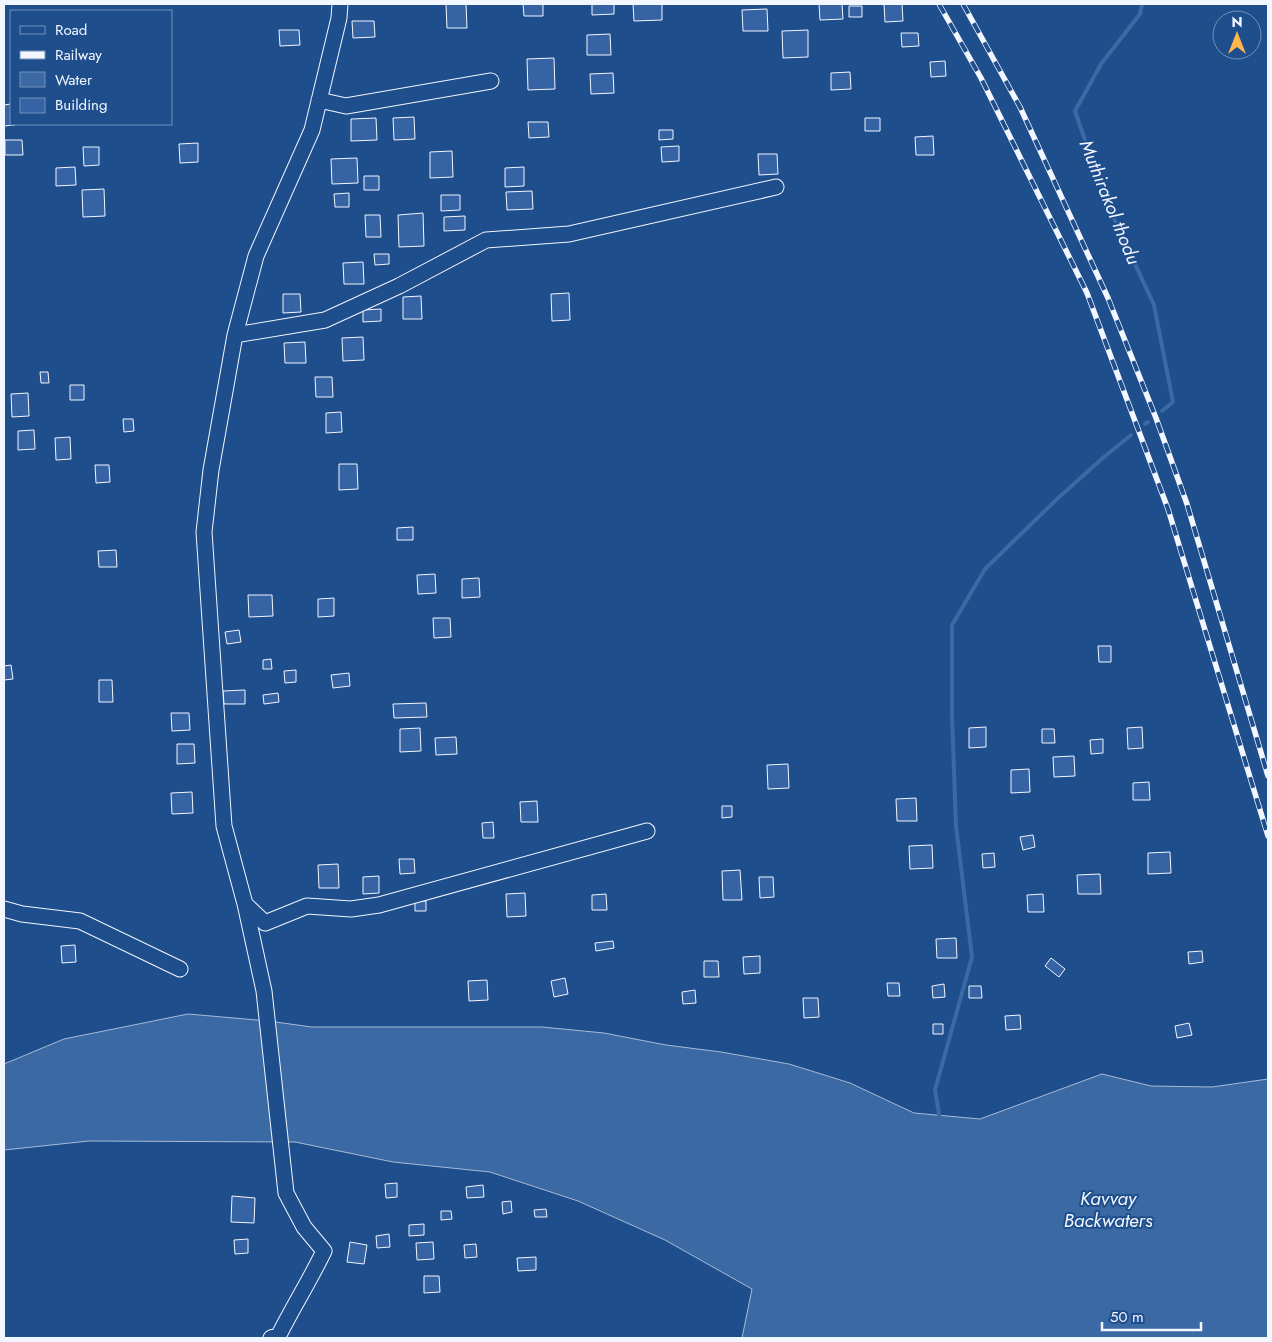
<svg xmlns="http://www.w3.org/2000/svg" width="1272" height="1342" font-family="Jost,sans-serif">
<rect width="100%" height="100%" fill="#1f4e8c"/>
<path fill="#3b69a3" stroke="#a8bbd7" d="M188,1014L268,1021L312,1027H542L604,1033L666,1045L721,1052L789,1064L850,1083L914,1113L980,1119L1102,1074L1151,1086L1212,1087L1268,1079V1338H742L752,1289L665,1240L578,1201L490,1172L393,1162L295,1142L89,1141L4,1150V1064L64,1039Z"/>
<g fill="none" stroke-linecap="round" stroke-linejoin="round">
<path stroke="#3b69a3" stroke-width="4" d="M1142,4L1140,14L1101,64L1075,111L1106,201L1154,305L1173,402L1162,411
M1145,424L1148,422
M940,1120L935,1090L972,957L956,826L952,716V625L985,569L1058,498L1104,457L1131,435"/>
</g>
<path fill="#3563a3" stroke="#f2f6ff" d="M446,4H466L467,28H447Z
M523,4H543V16H524Z
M592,4H614V14L592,15Z
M633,4H662V20L634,21Z
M819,4H842L843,19L820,20Z
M884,4H902L903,21L885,22Z
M849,6H862V17H849Z
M767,9L768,31H743L742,10Z
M352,21H374L375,37L353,38Z
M279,30H299L300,45L280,46Z
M808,30V57L783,58L782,31Z
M901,33H918L919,46L902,47Z
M610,34L611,55H587V35Z
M554,58L555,89L528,90L527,59Z
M945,61L946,76L931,77L930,62Z
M850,72L851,89L831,90V73Z
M613,73L614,93L591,94L590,74Z
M11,104V124H15V125L4,126V105Z
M414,117L415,139L394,140L393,118Z
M376,118L377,140L351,141V119Z
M865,118H880V131H865Z
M528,122H548L549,137L529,138Z
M659,130H673V139L659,140Z
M933,136L934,155H916L915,137Z
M5,140H22L23,155H5Z
M198,143V162L180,163L179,144Z
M679,146V161L662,162L661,147Z
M83,147H99V165L84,166Z
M452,151L453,177L430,178V152Z
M758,154H777L778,174L759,175Z
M357,158L358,183L332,184L331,159Z
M75,167L76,185L56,186V168Z
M524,167V186L505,187V168Z
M364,176H379V190H364Z
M104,189L105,216L83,217L82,190Z
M532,191L533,209L507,210L506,192Z
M349,193V207H335L334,194Z
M441,195H460V210L441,211Z
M423,213L424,246L399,247L398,215Z
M365,215H380L381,237H366Z
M465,216V230L444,231V217Z
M374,254H389V264L375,265Z
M363,262L364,284H344L343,263Z
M569,293L570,320L552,321L551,294Z
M283,294H300L301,312L283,313Z
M421,296L422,319H403V297Z
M381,309V321L363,322V310Z
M363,337L364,360L343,361L342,338Z
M305,342L306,363H285L284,343Z
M40,372H48L49,383H41Z
M315,377H332L333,397H316Z
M70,385H84V400H70Z
M28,393L29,416L12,417L11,394Z
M341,412L342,432L326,433V413Z
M123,419H133L134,431L124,432Z
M34,430L35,449L18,450V431Z
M70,437L71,459L56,460L55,438Z
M339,464H357L358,489L339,490Z
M95,465H109L110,482L96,483Z
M413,527V540H397V528Z
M116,550L117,567H99L98,551Z
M435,574L436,593L418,594L417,575Z
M479,578L480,597L462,598V579Z
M248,595H272L273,616L249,617Z
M334,598V616L318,617V599Z
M433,618H450L451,637L434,638Z
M239,630L241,642L227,644L225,632Z
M1098,646H1111V662H1099Z
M271,659L272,669H263V660Z
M11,665L13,679L4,680V666Z
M296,670V682L285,683L284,671Z
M349,673L350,686L333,688L331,675Z
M99,680H112L113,702H99Z
M245,690V704H224L223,691Z
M278,693L279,702L264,704L263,695Z
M426,703L427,717L394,718L393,704Z
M171,713H189L190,730L172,731Z
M986,727V747L969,748V728Z
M1142,727L1143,748L1128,749L1127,728Z
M420,728L421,751L400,752V729Z
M1042,729H1054L1055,743H1042Z
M456,737L457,754L436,755L435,738Z
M1103,739V753L1091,754L1090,740Z
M177,744H194L195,763L177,764Z
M1074,756L1075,776L1054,777L1053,757Z
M788,764L789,788L768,789L767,765Z
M1029,769L1030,792L1011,793V770Z
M1149,782L1150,800H1133V783Z
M192,792L193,813L172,814L171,793Z
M916,798L917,821H897L896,799Z
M537,801L538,822H521L520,802Z
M722,806H732V817L722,818Z
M493,822L494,838H483L482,823Z
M1033,835L1035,847L1023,850L1020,837Z
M932,845L933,868L910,869L909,846Z
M1170,852L1171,873L1148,874V853Z
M994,853L995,867L983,868L982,854Z
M399,859H414L415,873L400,874Z
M338,864L339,888H319L318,865Z
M740,870L742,900H723L722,871Z
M1100,874L1101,894H1078L1077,875Z
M379,876V893L363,894V877Z
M759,877H773L774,897L760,898Z
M525,893L526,916L507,917L506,894Z
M606,894L607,910H592V895Z
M1043,894L1044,912H1028L1027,895Z
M415,901H426V911H415Z
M956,938L957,958H937L936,939Z
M613,941L614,948L596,951L595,943Z
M75,945L76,962L62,963L61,946Z
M1202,951L1203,962L1189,964L1188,952Z
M760,956V973L744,974L743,957Z
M1051,958L1065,969L1059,977L1045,966Z
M704,961H718L719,977H704Z
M565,978L568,994L554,997L551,981Z
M487,980L488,1000L469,1001L468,981Z
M887,983H899L900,996H888Z
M944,984L945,997L933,998L932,986Z
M969,986H981L982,998H969Z
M695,990L696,1003L683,1004L682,992Z
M803,998H818L819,1017L804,1018Z
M1020,1015L1021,1029L1006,1030L1005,1016Z
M1189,1023L1192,1035L1177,1038L1175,1026Z
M933,1024H943V1034H933Z
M397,1183V1197L386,1198L385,1184Z
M483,1185L484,1197L467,1198L466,1187Z
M232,1196L255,1198L254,1223L231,1222Z
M511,1201L512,1212L503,1214L502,1202Z
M546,1209L547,1217H535L534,1210Z
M441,1211H451L452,1219L441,1220Z
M424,1224V1235L409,1236V1225Z
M389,1234L390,1247L377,1248L376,1236Z
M248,1239V1253L235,1254L234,1240Z
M350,1242L367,1245L364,1264L347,1262Z
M433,1242L434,1259L417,1260L416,1243Z
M476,1244L477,1257L465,1258L464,1245Z
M536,1257V1270L518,1271L517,1258Z
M424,1276H439L440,1292L424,1293Z"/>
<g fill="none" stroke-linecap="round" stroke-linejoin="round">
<defs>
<path id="minor" d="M319,100L346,106L491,81
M235,335L325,320L399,286L486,240L569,234L776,187
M245,904L265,923L307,906L351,909L379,905L647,831
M4,909L22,914L80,921L180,969
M271,1338L279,1335C293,1307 310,1280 324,1251L304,1227L286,1193L264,991L245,904L224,826L204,532L211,470L235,335L256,256L312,130L339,18L340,4"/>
</defs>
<use href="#minor" stroke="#f2f6ff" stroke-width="17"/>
<use href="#minor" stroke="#1f4e8c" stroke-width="15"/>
<defs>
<path id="rail" d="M939,4L981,78L1087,293L1168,509L1268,836
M963,4L1020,107L1108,298L1156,418L1187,504L1268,776"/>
</defs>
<use href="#rail" stroke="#f2f6ff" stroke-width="5.5"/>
<use href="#rail" stroke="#1f4e8c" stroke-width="4" stroke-dasharray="11" stroke-linecap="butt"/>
</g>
<g text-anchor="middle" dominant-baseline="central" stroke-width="4" stroke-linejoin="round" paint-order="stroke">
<g font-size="19" font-style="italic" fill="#f2f6ff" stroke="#1f4e8c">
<text transform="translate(1110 202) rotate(68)">Muthirakol thodu</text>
<text x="1108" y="1198">Kavvay<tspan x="1108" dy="22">Backwaters</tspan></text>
</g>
</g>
<rect width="1272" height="1342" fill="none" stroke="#f2f6ff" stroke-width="10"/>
<rect x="10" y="10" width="162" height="115" fill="#1f4e8c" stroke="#7391ba"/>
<rect x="20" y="26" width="25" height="8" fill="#1f4e8c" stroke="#7391ba"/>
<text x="55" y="35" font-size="15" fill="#f2f6ff">Road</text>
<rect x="20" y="51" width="25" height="8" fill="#f2f6ff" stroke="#7391ba"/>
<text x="55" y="60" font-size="15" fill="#f2f6ff">Railway</text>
<rect x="20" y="72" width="25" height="15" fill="#3b69a3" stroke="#7391ba"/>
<text x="55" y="85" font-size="15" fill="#f2f6ff">Water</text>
<rect x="20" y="98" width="25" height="15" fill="#3563a3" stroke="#7391ba"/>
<text x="55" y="110" font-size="15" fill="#f2f6ff">Building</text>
<g transform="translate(1237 35)"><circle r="24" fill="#1f4e8c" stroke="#7391ba"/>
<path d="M0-4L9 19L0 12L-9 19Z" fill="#ffb74d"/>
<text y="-8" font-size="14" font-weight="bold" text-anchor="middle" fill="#f2f6ff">N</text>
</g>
<path d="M1102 1322v8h99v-8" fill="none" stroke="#f2f6ff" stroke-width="2.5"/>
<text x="1110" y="1322" font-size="15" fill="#f2f6ff" stroke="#1f4e8c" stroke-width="4" paint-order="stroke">50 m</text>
</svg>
